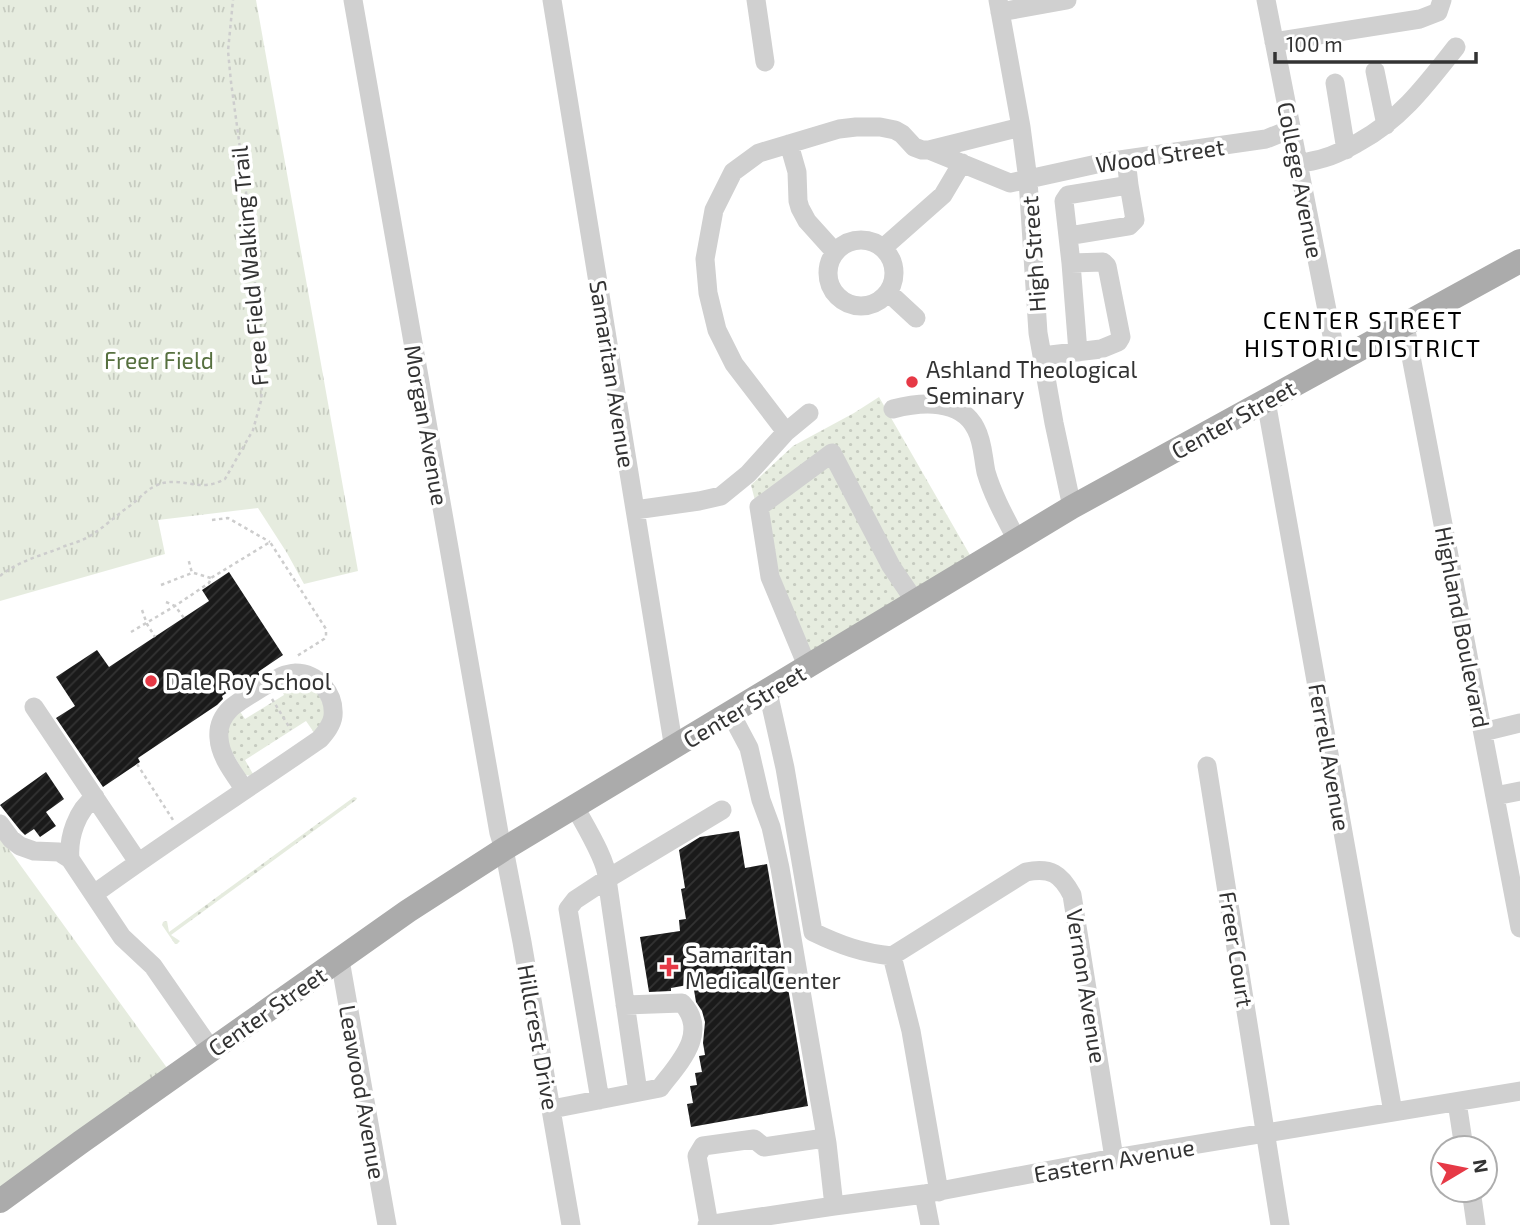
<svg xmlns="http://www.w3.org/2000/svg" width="1520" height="1225" font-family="'Exo 2',sans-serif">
<defs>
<pattern id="grass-dots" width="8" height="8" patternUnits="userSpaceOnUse" patternTransform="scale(1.75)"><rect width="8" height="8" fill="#e6ecdf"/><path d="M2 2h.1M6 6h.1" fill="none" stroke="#c6cbc0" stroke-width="1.8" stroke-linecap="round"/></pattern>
<pattern id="park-tufts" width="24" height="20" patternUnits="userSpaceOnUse" patternTransform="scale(1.75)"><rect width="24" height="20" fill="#e6ecdf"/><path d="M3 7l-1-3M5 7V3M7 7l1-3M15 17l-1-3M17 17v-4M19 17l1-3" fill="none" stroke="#c6cbc0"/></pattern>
<pattern id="building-hatch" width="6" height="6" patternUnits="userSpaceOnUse" patternTransform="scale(1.75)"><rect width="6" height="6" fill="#1a1a1a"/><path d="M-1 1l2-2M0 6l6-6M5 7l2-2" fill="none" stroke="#333"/></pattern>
</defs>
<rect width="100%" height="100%" fill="#fff"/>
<path fill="url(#grass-dots)" d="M879,397L974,562L812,661L774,574L751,485L793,446L854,413Z
M286,681L314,685L327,712L315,734L306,721L245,760L253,774L251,776L245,775L225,740L224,731L239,710L245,719L284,695L279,685Z
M354,797L357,798L356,800L171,935L180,941L177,944H175L162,925L163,922L167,921L169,932Z"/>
<path fill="url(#park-tufts)" d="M0,0H256L358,571L304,584L287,553L258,508L158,520L165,554L0,601Z
M0,837L170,1072L0,1195Z"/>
<path fill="url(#building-hatch)" d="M229,572L283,655L258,672L260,675L250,680L249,678L222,696L223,699L217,705L138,758L140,762L103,787L56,718L75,706L56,677L97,650L109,667L209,601L202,590Z
M46,772L64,799L46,812L56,826L40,837L34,829L25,835L20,830L0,805Z
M739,831L745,868L767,864L808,1106L691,1127L687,1104L693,1103L690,1086L697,1085L695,1073L702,1072L699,1056L705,1055L703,1043L705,1022L702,1011L696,1002L693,984L671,988V991L649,992L640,937L680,931L679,920L686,919L681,889L685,888L679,850L700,837Z"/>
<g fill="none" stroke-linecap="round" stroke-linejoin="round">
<path stroke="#cdcdcd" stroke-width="2.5" stroke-dasharray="3.5 3.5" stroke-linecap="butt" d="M212,520L228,518L270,542
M194,573L211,578
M0,576C17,562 39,556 58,549C68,544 78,543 88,537C104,528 116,515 131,505C140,498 146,490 157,485C173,478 188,485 204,485C212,485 219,482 225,479L253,430L261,401L262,387L256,293L246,192L231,82L228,51L233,0
M161,585L192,573L188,558
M166,602L175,606L184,618
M142,610L147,624L155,637
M131,632L175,606L209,583L211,578L270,542L326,629V636L324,639L297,656
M272,699L291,730
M137,764L173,820"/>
<path stroke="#d0d0d0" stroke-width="19" d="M353,0L499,833L504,849L522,942L571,1225
M552,0L674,749
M756,0L765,62
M998,0L1021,127L1028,180L1038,333L1054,423L1072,507
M1266,0L1337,361
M1000,12L1067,0
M1274,42L1420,19L1438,12L1442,0
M1375,71L1386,125
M1335,83L1346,150
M789,144L797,172L798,201L800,208L807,221L835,252
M929,150L1010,183L1106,162L1266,139L1291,129
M1297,164C1306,162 1315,161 1324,158C1336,155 1348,148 1359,142C1401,119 1426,85 1456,47
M1068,236L1129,226L1135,220L1129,185
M828 273a33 33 0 1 1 66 0a33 33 0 1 1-66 0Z
M883,248L943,195L962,163
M1071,263L1078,352
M889,293L916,318
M1405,325L1520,928
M1042,356L1101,349L1118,342L1121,337L1107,266L1103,262L1071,263L1064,201L1068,195L1129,185L1126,159
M1266,401L1393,1112
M893,409C920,402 961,398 976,429C983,442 983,458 986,472C993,496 1006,519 1018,542
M786,432L734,364L717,330L708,293L705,259L714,210L733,172L759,153L839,129L856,127H880L895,130L902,134L914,147L922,150H929L1021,127
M635,510L699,501L721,496L748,474L786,432L809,413
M808,668L770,577L759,507L832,453L891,566L916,603
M768,692L785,768L813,932C840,945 862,953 892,956L1026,872C1051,867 1061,874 1072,895L1114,1158
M34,707L138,862
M731,714L749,748L761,800L771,827L780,868L827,1143
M1483,732L1520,723
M1207,766L1280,1225
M1495,796L1520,791
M575,807C584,824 608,862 607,879L638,1092
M0,824L11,839L20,846L34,851L59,852L70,859L122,937L153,966L212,1051
M70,859C68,837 77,810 95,797
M94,894C168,840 245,791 320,739C325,733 332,725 333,716C335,694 318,673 295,673C294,673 285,675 285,675C276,678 236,703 230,709C222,717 218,727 219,738C220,757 235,775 245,790
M892,956L911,1031L939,1192
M340,960L387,1225
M600,1100L568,909L575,900L607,879L722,810
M1457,1102L1464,1148
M552,1109L660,1088C678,1064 710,1033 682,1003L625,1005
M1471,1190L1476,1225
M924,1194L930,1225
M707,1225L834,1206L924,1194L1114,1158L1520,1091
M709,1225L697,1156L703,1146L754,1139L764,1147L818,1139L827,1143L834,1206"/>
<path stroke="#ababab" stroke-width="24" d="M0,1201L81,1142L408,911L504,849L1072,507L1520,261"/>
</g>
<g fill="#e63946" stroke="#fff" stroke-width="2.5">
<circle cx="912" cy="382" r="7"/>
<circle cx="151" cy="681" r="7"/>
<path d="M665.5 956.5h7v7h7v7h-7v7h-7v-7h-7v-7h7z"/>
</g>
<g text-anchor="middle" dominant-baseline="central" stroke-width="7" stroke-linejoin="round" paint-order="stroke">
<g font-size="23" fill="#333" stroke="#fff">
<text transform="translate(1160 155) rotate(-8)">Wood Street</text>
<text transform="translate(1301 180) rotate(79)">College Avenue</text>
<text transform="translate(1033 254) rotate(-94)">High Street</text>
<text transform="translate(249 266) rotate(-95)">Free Field Walking Trail</text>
<text transform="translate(613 374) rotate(81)">Samaritan Avenue</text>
<text transform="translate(1233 419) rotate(-29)">Center Street</text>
<text transform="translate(427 425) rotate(80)">Morgan Avenue</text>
<text transform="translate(1463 627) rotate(79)">Highland Boulevard</text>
<text transform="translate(744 706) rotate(-31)">Center Street</text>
<text transform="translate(1330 757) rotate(80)">Ferrell Avenue</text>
<text transform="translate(1237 949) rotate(81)">Freer Court</text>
<text transform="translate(1087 986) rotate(81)">Vernon Avenue</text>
<text transform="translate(267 1011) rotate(-35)">Center Street</text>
<text transform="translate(539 1037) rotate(80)">Hillcrest Drive</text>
<text transform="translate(363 1092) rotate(80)">Leawood Avenue</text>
<text transform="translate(1114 1160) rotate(-10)">Eastern Avenue</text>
</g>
<g font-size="23" fill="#56703f" stroke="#fff">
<text x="159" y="360">Freer Field</text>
</g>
<g font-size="23" fill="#333" stroke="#fff" text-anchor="start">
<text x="926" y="369">Ashland Theological<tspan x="926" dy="26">Seminary</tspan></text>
<text x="165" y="681">Dale Roy School</text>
<text x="685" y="954">Samaritan<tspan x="685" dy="26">Medical Center</tspan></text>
</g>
<g font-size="24" letter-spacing="2" fill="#000" stroke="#fff">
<text x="1363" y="319">CENTER STREET<tspan x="1363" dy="28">HISTORIC DISTRICT</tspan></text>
</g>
</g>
<g transform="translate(1464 1169) rotate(80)"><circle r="33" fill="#ffffff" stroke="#adadad" stroke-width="2"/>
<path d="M0-5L12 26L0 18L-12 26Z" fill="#e63946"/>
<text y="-10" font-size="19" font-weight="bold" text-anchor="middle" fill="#333333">N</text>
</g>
<path d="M1275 52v10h201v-10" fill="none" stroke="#333333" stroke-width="3.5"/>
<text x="1286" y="52" font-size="21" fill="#333333" stroke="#ffffff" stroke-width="5" paint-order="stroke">100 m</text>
</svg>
